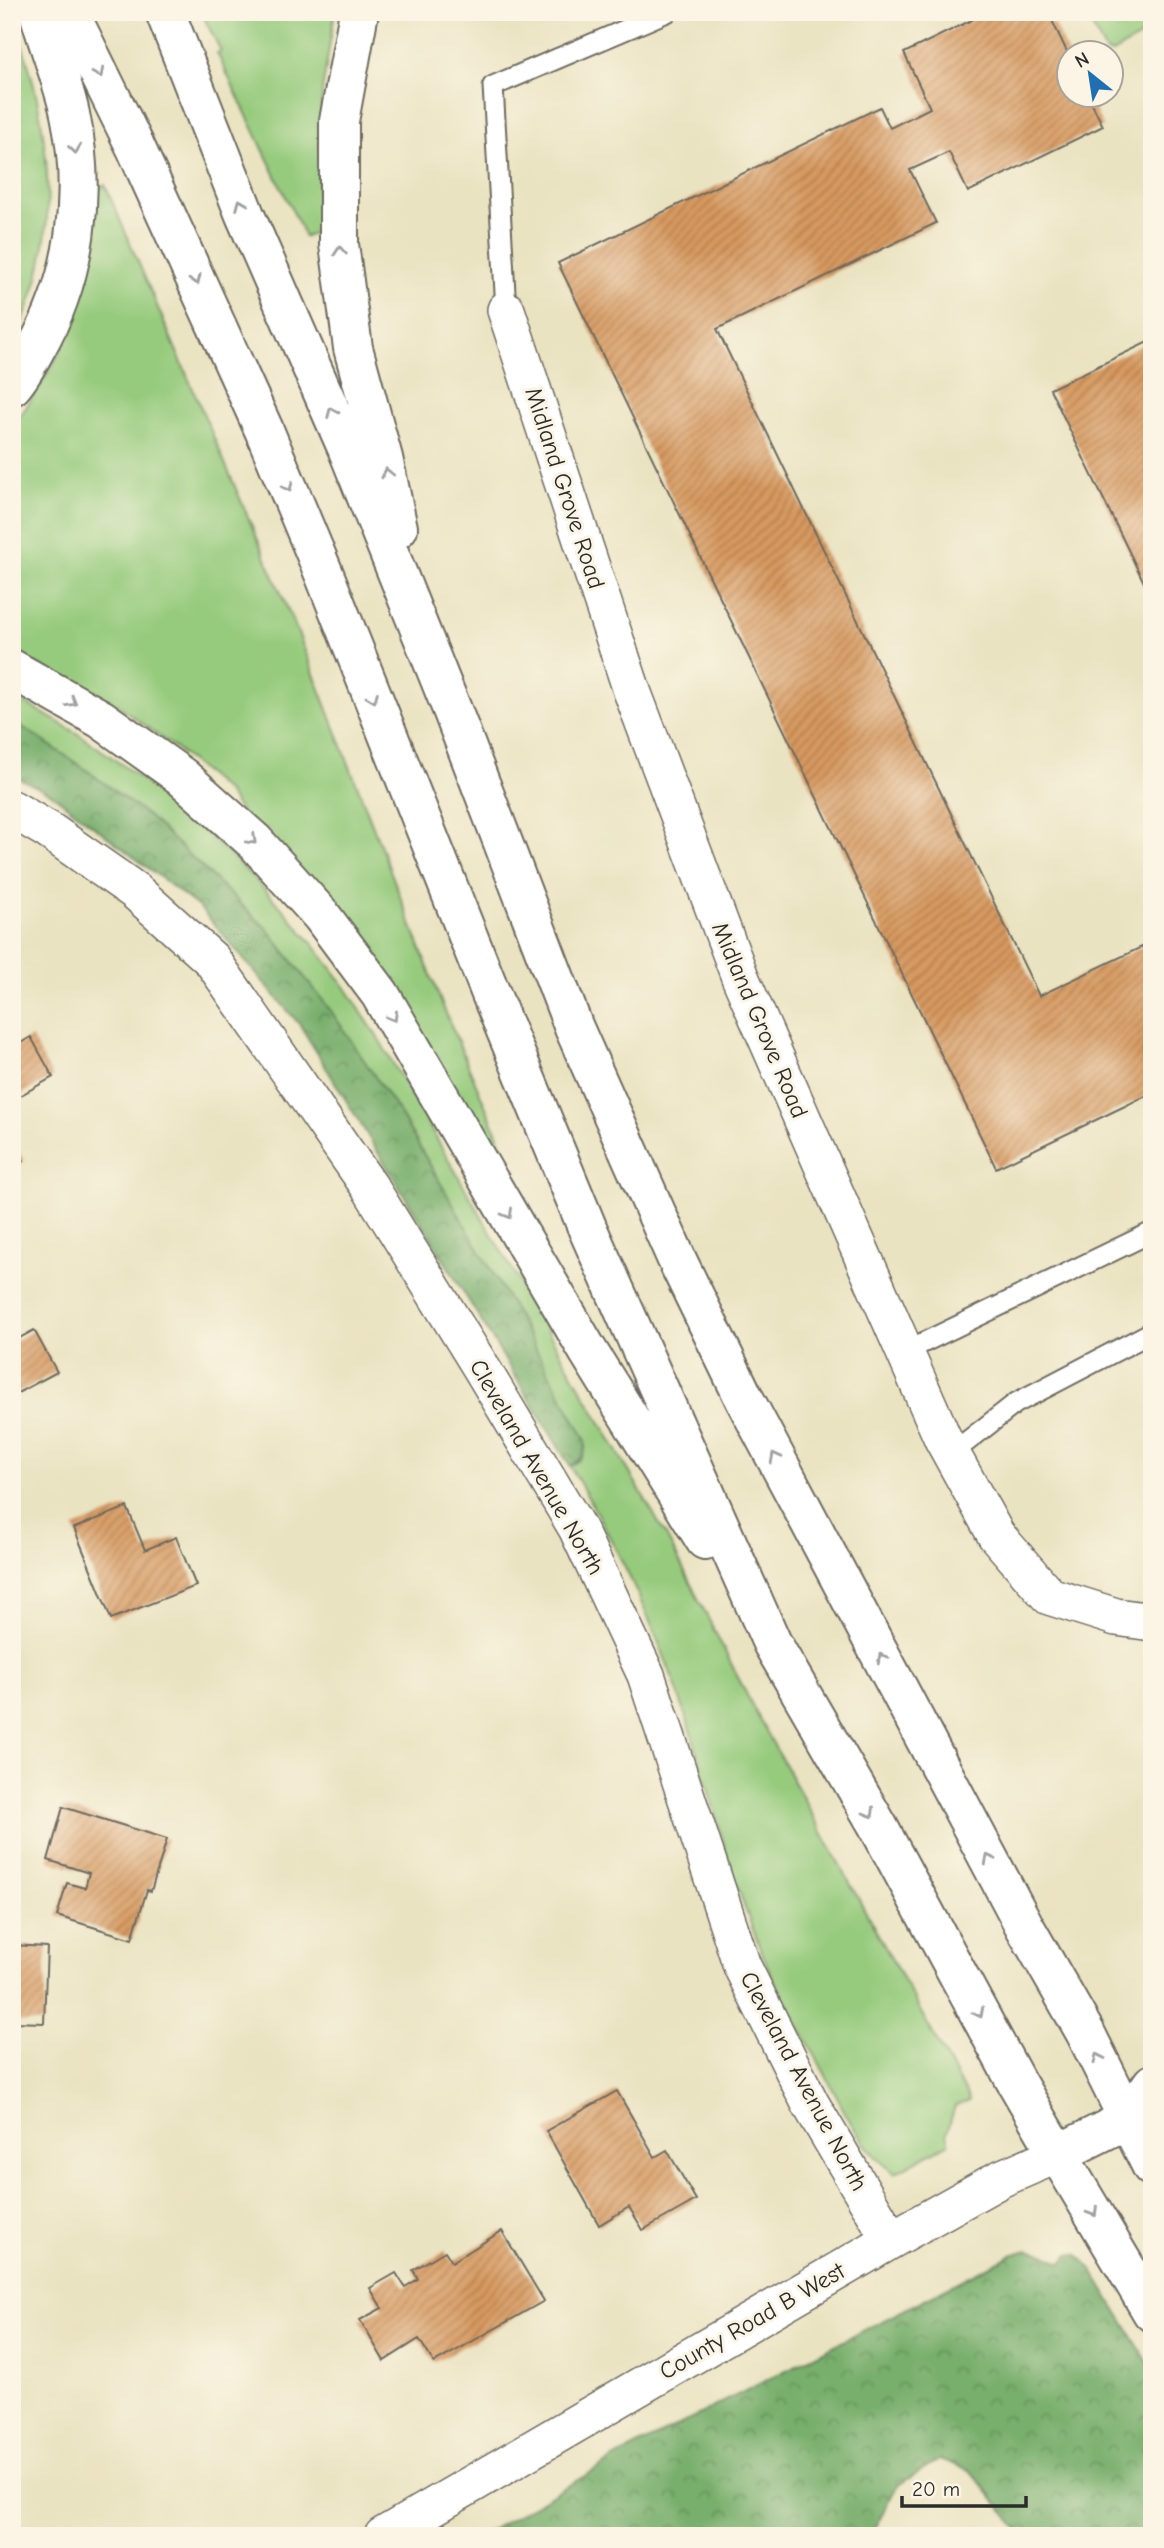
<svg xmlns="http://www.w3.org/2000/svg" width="1164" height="2548" font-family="'Comic Neue',sans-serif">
<defs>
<pattern id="forest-crowns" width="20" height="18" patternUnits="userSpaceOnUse" patternTransform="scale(1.75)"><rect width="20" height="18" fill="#78af6c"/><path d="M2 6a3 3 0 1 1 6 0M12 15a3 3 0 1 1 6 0" fill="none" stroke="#638f59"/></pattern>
<pattern id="building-hatch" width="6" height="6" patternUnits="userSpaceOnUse" patternTransform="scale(1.75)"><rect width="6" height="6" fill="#d7995f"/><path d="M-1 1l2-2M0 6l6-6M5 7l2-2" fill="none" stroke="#af7d4f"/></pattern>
</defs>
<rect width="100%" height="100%" fill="#fcf5e5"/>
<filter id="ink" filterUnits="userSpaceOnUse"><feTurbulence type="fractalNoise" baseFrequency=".0143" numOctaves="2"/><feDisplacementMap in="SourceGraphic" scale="14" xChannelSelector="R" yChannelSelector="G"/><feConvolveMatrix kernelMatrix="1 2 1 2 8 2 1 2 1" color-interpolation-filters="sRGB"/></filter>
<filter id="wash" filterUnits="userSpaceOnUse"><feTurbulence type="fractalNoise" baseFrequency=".00686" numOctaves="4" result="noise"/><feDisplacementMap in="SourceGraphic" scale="28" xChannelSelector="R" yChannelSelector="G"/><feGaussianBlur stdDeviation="1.57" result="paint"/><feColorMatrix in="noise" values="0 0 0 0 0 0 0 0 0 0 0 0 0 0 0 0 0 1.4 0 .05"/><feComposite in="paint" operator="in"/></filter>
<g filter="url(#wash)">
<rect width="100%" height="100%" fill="#eae3c1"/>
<path fill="#96cb7d" stroke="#607b54" stroke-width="2" d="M201,12H335L322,91L316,232L305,237L217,53L221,51Z
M1084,12H1152V30L1112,53L1106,52Z
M12,16C50,114 68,246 12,340Z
M105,185L298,633L442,1004L539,1232L226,791L175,748L119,706L12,652V426L19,418C34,395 49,373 61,349C84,301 85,242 92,190Z
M12,696C35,709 59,722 81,736C176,800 264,878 333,970C350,992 364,1017 380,1041L668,1539L754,1709L967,2096L969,2101L955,2106L947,2132L949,2143L895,2173C859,2148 843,2108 823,2070C804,2034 782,1999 766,1962C728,1875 709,1780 677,1690C649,1612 612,1537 570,1466L582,1458L585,1439L513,1308L402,1117L331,1011L267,929L149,817L85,769L12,720Z"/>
<path fill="url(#forest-crowns)" stroke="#526d4c" stroke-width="2" d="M12,720L85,769L149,817L267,929L331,1011L402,1117L513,1308L585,1439C587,1454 582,1458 570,1466L300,1025L200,908L52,794L12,775Z
M1028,2250L1040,2252L1062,2263L1069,2254H1078L1091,2268L1152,2369V2536H1024L970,2470L939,2459L897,2486L870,2536H481L628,2451L1011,2255Z"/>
<g id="blocks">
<path fill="url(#building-hatch)" d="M988,12H1048L1070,58V94H1087L1103,126L968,192L949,152L910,170L936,223L717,329L1039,996L1152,942V1093L996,1168L558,263L880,107L890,128L930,108L904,53Z
M1152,340V599L1050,389Z
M31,1037L53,1077L12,1100V1048Z
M12,1140L24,1161L12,1167Z
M34,1330L57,1372L12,1396V1342Z
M127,1507L145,1550L176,1537L196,1586L111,1619L74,1528Z
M63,1807L167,1839L151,1891L147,1890L132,1939L57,1916L67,1883L85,1888L89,1873L48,1860Z
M12,1945L47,1947L44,2023L12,2022Z
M617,2091L655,2157L667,2150L696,2200L643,2230L629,2207L599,2225L546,2131Z
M502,2231L544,2301L434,2363L419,2339L384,2361L360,2320L382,2308L370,2288L396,2273L405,2287L418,2279L413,2270L445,2251L452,2262Z"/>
</g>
</g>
<g filter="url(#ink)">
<use href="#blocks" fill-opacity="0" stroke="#6e6b60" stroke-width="2"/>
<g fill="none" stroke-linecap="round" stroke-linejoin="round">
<defs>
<path id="lane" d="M506,310L493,86L667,12
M904,1352L1152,1232
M951,1454L1016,1403L1152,1332"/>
<path id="street" d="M506,310L632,691L740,977L943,1439L996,1535L1049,1596L1116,1617L1152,1622
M12,809L48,830L135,891L212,960L371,1189L482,1369L577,1528L646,1675L742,1966L810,2103L891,2240
M383,2536L891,2240L1000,2179L1058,2154"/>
<path id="secondary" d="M1128,2119L1152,2167
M1128,2119L1152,2084
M1152,2121L1128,2119L1058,2154L1152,2312"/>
<path id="highway" d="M69,12L135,146L264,430L324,574L495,1004L589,1232L772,1643L878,1826L1015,2080L1058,2154
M165,12L245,215L347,448L453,712L574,1028L678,1262L745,1400L1026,1929L1085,2032L1128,2119
M359,12L339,121V244L353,348L383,458L398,528
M12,386C21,376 28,363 35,350C76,279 87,194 70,114C63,82 48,45 39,12
M12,669L101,719L181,776L255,842L321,915L380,994L588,1351L705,1540"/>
</defs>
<use href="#lane" stroke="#6e6b60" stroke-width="23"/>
<use href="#street" stroke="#6e6b60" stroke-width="40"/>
<use href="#secondary" stroke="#6e6b60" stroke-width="42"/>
<use href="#highway" stroke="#6e6b60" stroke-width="42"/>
<use href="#lane" stroke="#fff" stroke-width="19"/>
<use href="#street" stroke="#fff" stroke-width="37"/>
<use href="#secondary" stroke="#fff" stroke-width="38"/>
<use href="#highway" stroke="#fff" stroke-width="38"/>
</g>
<defs><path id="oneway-chevron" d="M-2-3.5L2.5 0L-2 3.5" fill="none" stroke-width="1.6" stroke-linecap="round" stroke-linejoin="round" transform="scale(1.75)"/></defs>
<g stroke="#a0a0a0">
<use href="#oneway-chevron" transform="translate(99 73) rotate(64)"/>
<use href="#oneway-chevron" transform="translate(75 149) rotate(82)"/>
<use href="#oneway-chevron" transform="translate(241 204) rotate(-112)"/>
<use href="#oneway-chevron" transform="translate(340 251) rotate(-94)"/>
<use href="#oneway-chevron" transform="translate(196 280) rotate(66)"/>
<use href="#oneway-chevron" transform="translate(332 412) rotate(-113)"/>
<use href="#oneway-chevron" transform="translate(387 473) rotate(-103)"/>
<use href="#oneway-chevron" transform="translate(288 487) rotate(67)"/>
<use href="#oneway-chevron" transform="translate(373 698) rotate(68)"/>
<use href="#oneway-chevron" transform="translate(72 702) rotate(30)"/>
<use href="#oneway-chevron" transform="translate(252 840) rotate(44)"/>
<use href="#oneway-chevron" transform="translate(393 1017) rotate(60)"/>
<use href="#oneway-chevron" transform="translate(508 1214) rotate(60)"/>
<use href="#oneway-chevron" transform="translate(775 1457) rotate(-118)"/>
<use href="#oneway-chevron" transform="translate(882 1658) rotate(-118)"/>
<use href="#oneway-chevron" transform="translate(870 1813) rotate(60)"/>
<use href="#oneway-chevron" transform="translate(989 1859) rotate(-118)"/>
<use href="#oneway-chevron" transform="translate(979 2013) rotate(62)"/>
<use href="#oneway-chevron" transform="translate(1098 2058) rotate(-116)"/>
<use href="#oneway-chevron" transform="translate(1093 2212) rotate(59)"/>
</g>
</g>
<g text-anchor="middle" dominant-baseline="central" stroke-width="6" stroke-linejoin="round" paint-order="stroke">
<g font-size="24" fill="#2b2b2b" stroke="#fcf5e5">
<text transform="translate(565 488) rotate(72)">Midland Grove Road</text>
<text transform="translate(760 1020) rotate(67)">Midland Grove Road</text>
<text transform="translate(537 1467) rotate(60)">Cleveland Avenue North</text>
<text transform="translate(804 2081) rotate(62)">Cleveland Avenue North</text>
<text transform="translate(752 2321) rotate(-30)">County Road B West</text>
</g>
</g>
<rect width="1164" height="2548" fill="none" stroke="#fcf5e5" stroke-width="42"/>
<g transform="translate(1090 74) rotate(330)"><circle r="33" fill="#fcf5e5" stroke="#a8a49b" stroke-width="2"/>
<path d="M0-5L12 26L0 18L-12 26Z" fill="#1f6fb2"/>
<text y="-10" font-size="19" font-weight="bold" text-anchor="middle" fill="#2b2b2b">N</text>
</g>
<path d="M902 2496v10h124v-10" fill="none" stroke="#2b2b2b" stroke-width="3.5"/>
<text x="912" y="2496" font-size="21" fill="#2b2b2b" stroke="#fcf5e5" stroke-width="5" paint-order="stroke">20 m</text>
</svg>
